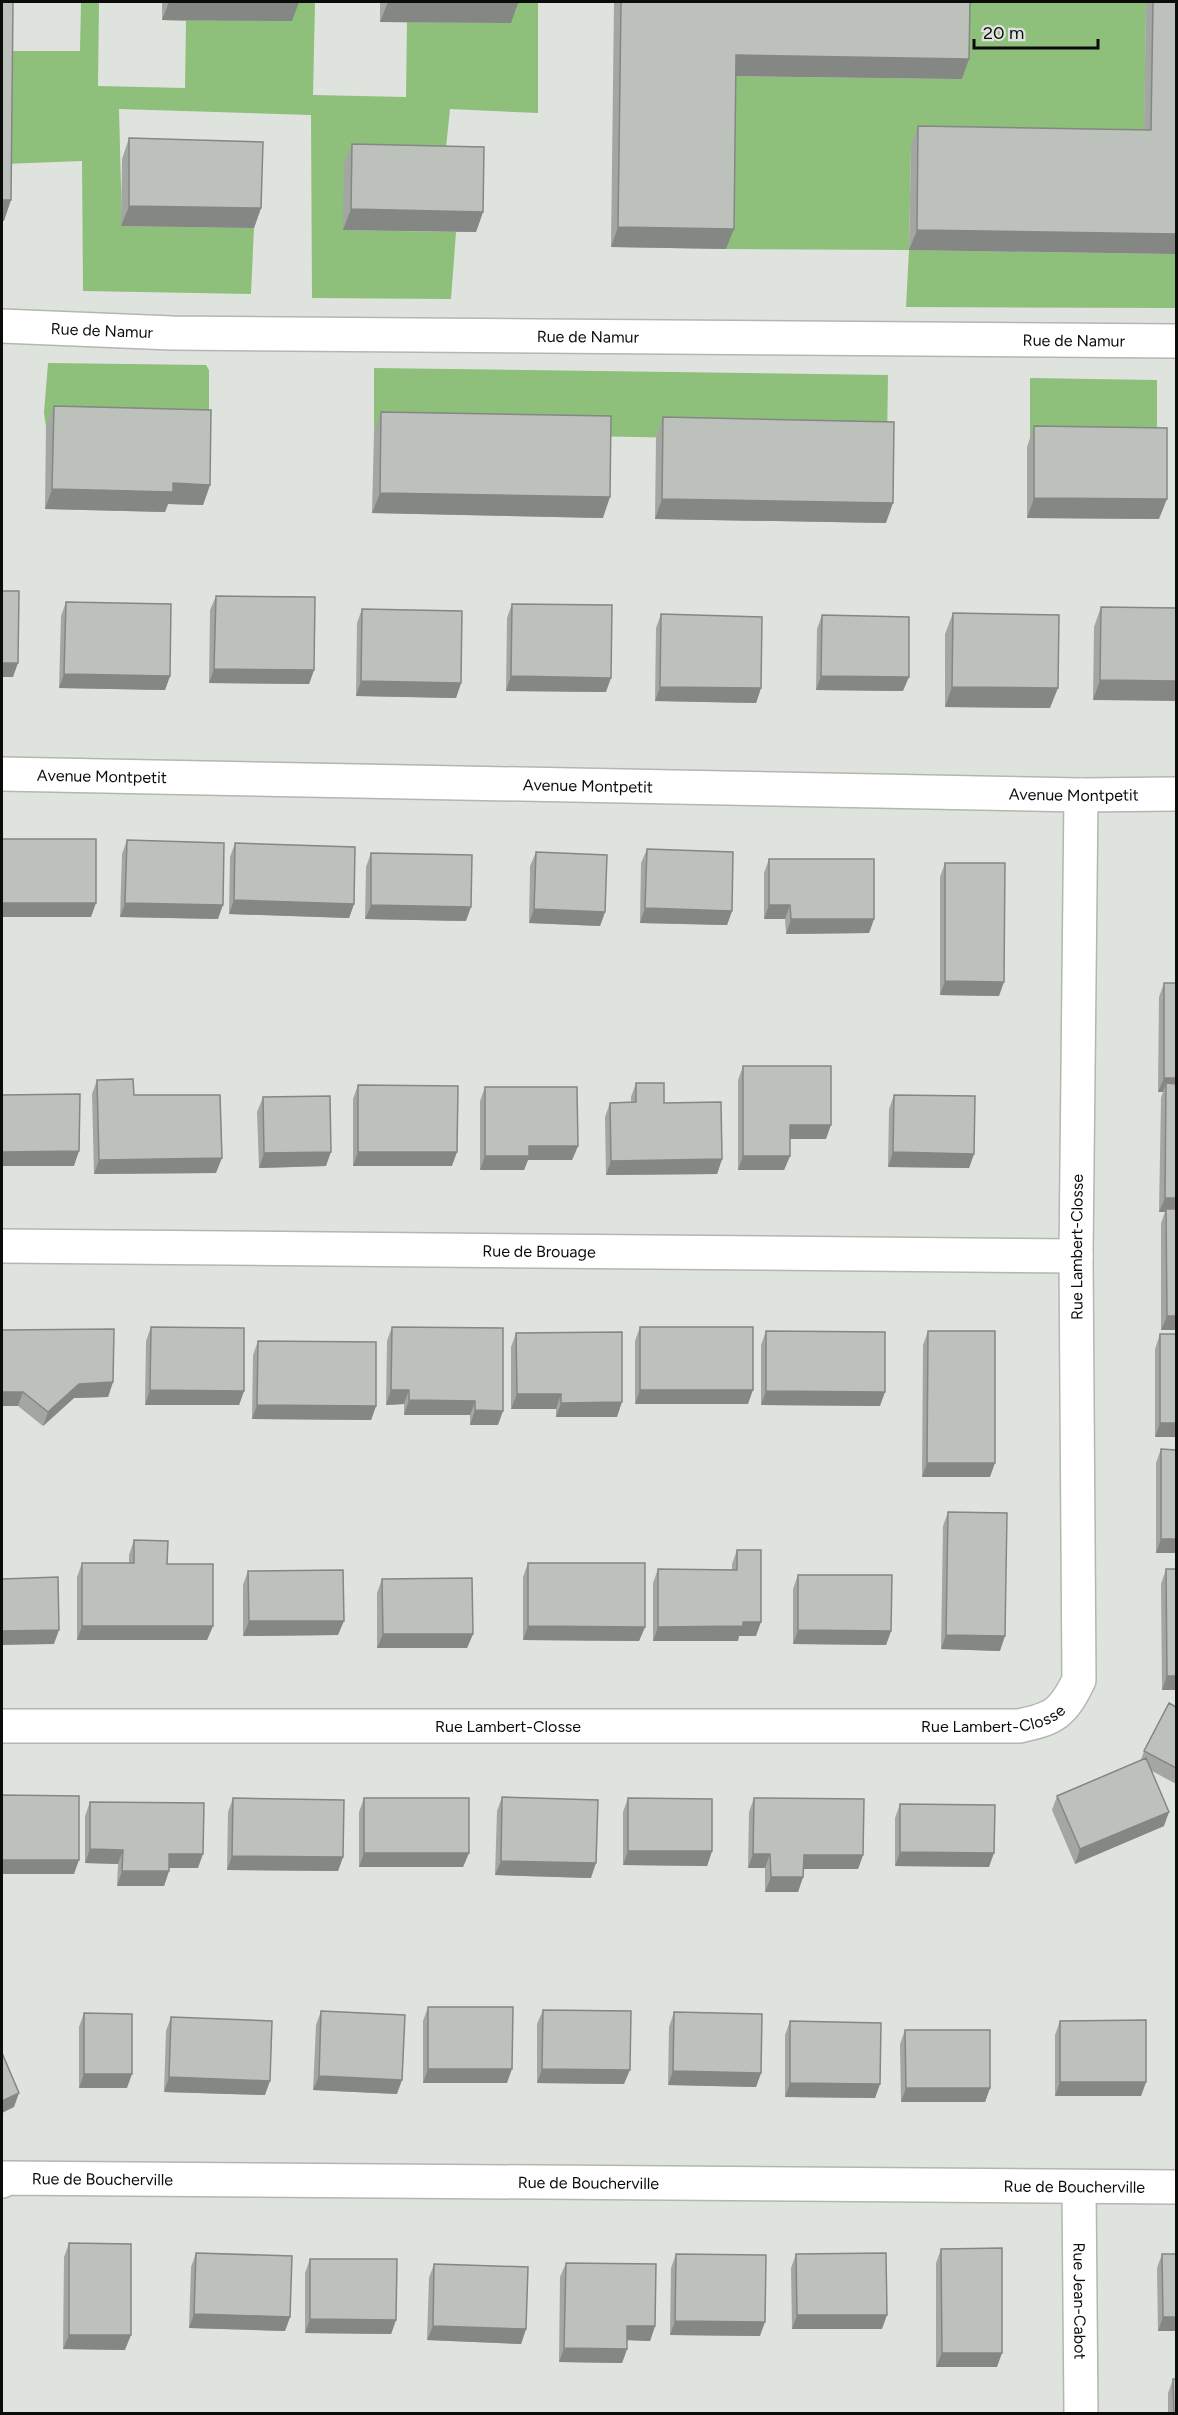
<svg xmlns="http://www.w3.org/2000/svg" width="1178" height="2415" font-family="Figtree,sans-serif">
<rect width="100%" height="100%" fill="#dfe3de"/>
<path fill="#8ebf7b" d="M81,2H99L98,86L185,88L186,21L162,20V2H315L313,95L406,97L407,22L510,23L511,2H538V113L450,109L444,167L344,230L456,232L451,299L312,298L311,115L119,109L122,226L254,228L251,294L83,291L82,161L4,164L5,51H80Z
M963,2H1146L1144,150L911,146L909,250L1176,254V308L906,307L909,250L726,249L729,76L961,79Z
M48,363L206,365L209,370V420L46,427L44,413Z
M374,368L888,375L887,442L374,432Z
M1030,378L1157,380V448L1030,447Z"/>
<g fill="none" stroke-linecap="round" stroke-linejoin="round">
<defs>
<g id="minor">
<path id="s1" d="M2,326L172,333L1176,341"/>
<path id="s2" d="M2,774L1081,795L1176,794"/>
<path id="s3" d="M2,1246L1076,1256"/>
<path id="s4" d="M2,1726H1019C1054,1719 1063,1713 1079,1680L1076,1256L1081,795"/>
<path id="s5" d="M2,2181L4,2178L1176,2187"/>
<path id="s6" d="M1079,2189L1081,2414"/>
</g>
</defs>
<use href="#minor" stroke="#b3b6b1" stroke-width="36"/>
<use href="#minor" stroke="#fff" stroke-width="33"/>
</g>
<path fill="#a3a6a2" d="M162,2H299L292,21L162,20Z
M380,2H518L511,23L380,22Z
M614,2H970L962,79L736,76L726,249L611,247Z
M1146,2H1176V254L909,250L911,146L918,126L1144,130Z
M129,138L261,208L254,228L121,226L122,159Z
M352,144L483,212L476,232L343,230L344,164Z
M54,406L210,485L203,505L168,504L165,512L45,509L46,427Z
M381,412L603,518L372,513L374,432Z
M663,417L886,523L655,519L656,438Z
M1034,426L1159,519L1027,518V447Z
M216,596L314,670L309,684L209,683L210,610Z
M66,602L170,676L165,690L59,688L61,616Z
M512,604L606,692L506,691L507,618Z
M1101,607L1176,608L1093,700L1094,627Z
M362,609L461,683L456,698L356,696L357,623Z
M953,613L1050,708L945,707V634Z
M661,614L761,688L756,703L655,701L656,628Z
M822,615L903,691L816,690L817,629Z
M127,840L218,919L120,917L122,854Z
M235,843L354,904L349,918L229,914L230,857Z
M647,849L732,911L727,925L640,923L641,863Z
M536,852L605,912L600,926L529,923L530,866Z
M371,853L466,921L365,919L366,867Z
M769,859L874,919L869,933L786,934L785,919H764V873Z
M945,863L999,996L940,995V877Z
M1164,983H1176V1330H1161V1223L1165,1212H1159L1161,1098L1163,1092H1158L1159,997Z
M743,1066L826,1139H790V1156L784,1170H738V1080Z
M97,1080L216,1173L94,1174L92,1094Z
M636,1083L664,1103L722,1159L717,1174L606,1175L605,1117L610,1103L631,1102V1097Z
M358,1085L452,1166H353V1099Z
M485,1087L578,1146L572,1160H528L524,1170H480V1101Z
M894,1095L974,1154L969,1168L888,1167L889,1109Z
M263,1097L326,1166L259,1168L257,1112Z
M151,1327L244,1391L239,1405H145L146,1341Z
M392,1327L503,1328L498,1425H470V1415H404V1404L386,1405L387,1341Z
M640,1327L748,1404H635V1341Z
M2,1330L113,1382L108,1397L74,1398L43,1426L18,1406H2Z
M766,1331L880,1406L761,1405V1345Z
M928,1331L990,1477H922L923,1345Z
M516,1333L617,1417H556V1409H511V1347Z
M1160,1334H1176V1437H1155V1349Z
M258,1341L376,1406L371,1420L252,1419L253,1355Z
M1161,1449L1176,1450V1553H1156V1463Z
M948,1512L1000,1651L941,1649L943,1526Z
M134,1540L213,1626L207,1640H77V1577L82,1563H129V1555Z
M737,1550L756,1636H739L738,1641H653V1583L658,1569L732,1570V1564Z
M528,1563L645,1627L639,1641L523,1640V1577Z
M1166,1569L1176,1690H1162L1161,1584Z
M248,1571L338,1635L243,1636V1585Z
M798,1575L891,1631L886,1645L793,1644V1589Z
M382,1579L473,1634L467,1648H377V1593Z
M1176,1707V1784L1152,1771L1164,1826L1075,1864L1052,1810L1057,1796L1141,1760L1144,1751Z
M502,1797L591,1878L495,1875L497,1811Z
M233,1798L343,1857L338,1871L227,1870L228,1812Z
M364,1798L469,1853L463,1867H359V1812Z
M628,1798L712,1851L707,1866L623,1865V1812Z
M754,1798L863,1855L858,1869H803V1877L798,1892H765V1868H748L749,1812Z
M90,1802L198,1868H169V1871L164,1886H117L118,1864L85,1863V1816Z
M900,1804L989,1867L895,1866V1818Z
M428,2007L507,2083H423V2021Z
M543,2010L624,2084L537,2083V2024Z
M321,2011L397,2094L313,2090L316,2025Z
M674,2012L761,2073L756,2087L668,2085L669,2027Z
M84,2013L127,2088H79V2027Z
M171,2017L265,2095L164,2092L166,2031Z
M790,2021L880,2084L875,2098L785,2097V2035Z
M1060,2021L1146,2082L1141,2096H1055V2035Z
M905,2030L990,2088L985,2102H901L900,2044Z
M69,2243L125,2350L63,2349L64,2257Z
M941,2249L997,2367H936V2263Z
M196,2253L290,2317L285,2331L189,2328L191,2267Z
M676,2254L760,2336L670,2335L671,2268Z
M796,2254L882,2329H792L791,2268Z
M1162,2254H1176V2331H1158L1157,2268Z
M310,2259L396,2320L391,2334L305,2333V2273Z
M566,2263L655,2326L650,2341L627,2340V2349L622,2363L559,2362L560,2277Z
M434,2264L526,2329L521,2344L427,2340L429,2278Z
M1173,2379L1176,2414H1168V2393Z"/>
<path fill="#848784" d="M169,2H299L292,21L162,20Z
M388,2L518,3L511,23L380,22Z
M736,55L969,59L962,79L729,76Z
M2,200H11L4,221H2Z
M129,206L261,208L254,228L121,226Z
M351,209L483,212L476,232L343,230Z
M618,227L734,229L726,249L611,247Z
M917,230L1176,234V254L909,250Z
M173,483L210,485L203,505L168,504L165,512L45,509L52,489Z
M380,493L610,497L603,518L372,513Z
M1034,498L1167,499L1159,519L1027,518Z
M662,499L893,503L886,523L655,519Z
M2,663H18L13,677H2Z
M214,669L314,670L309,684L209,683Z
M64,674L170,676L165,690L59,688Z
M511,676L611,678L606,692L506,691Z
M821,676L909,677L903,691L816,690Z
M1100,680L1176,681V701L1093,700Z
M361,681L461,683L456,698L356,696Z
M660,687L761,688L756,703L655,701Z
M952,687L1058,688L1050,708L945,707Z
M234,900L354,904L349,918L229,914Z
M2,903H96L91,917H2Z
M125,903L223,905L218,919L120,917Z
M371,905L471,907L466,921L365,919Z
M769,905H790L785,919H764Z
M645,908L732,911L727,925L640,923Z
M534,909L605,912L600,926L529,923Z
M791,919H874L869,933L786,934Z
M945,981L1004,982L999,996L940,995Z
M1164,1078H1176V1093L1166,1083L1163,1092H1158Z
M790,1125H831L826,1139H784Z
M529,1146H578L572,1160H528L524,1170H480L485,1156Z
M79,1151L74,1166H2V1152Z
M331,1152L326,1166L259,1168L264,1153Z
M358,1152H457L452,1166H353Z
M893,1152L974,1154L969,1168L888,1167Z
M743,1156H790L784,1170H738Z
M222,1158L216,1173L94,1174L99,1160Z
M722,1159L717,1174L606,1175L611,1161Z
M1165,1198H1176V1212L1166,1209L1165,1212H1159Z
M1167,1316H1176V1330H1161Z
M113,1382L108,1397L74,1398L43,1426L48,1412L79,1384Z
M150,1390L244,1391L239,1405H145Z
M391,1390H409L404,1404L386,1405Z
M640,1390H753L748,1404H635Z
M766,1391L885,1392L880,1406L761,1405Z
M2,1392H23L18,1406H2Z
M517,1394H561L556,1409H511Z
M409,1400L475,1401L470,1415H404Z
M622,1402L617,1417H556L561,1403Z
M257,1405L376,1406L371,1420L252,1419Z
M475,1410L503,1411L498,1425H470Z
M1160,1423H1176V1437H1155Z
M927,1463H995L990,1477H922Z
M1161,1539H1176V1553H1156Z
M249,1621H344L338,1635L243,1636Z
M743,1622H761L756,1636H739L738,1641H653L658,1627Z
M82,1626H213L207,1640H77Z
M528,1626L645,1627L639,1641L523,1640Z
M59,1630L54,1644L2,1645V1631Z
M798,1630L891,1631L886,1645L793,1644Z
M383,1634H473L467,1648H377Z
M946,1635L1005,1636L1000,1651L941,1649Z
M1167,1676H1176V1690H1162Z
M1169,1812L1164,1826L1075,1864L1080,1849Z
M90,1849L123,1850L118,1864L85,1863Z
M628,1851H712L707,1866L623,1865Z
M900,1852L994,1853L989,1867L895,1866Z
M364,1853H469L463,1867H359Z
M169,1854H203L198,1868H164Z
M753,1854H770L765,1868H748Z
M804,1855H863L858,1869H798Z
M232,1856L343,1857L338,1871L227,1870Z
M2,1860H79L74,1874H2Z
M501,1861L596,1863L591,1878L495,1875Z
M122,1871H169L164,1886H117Z
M771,1877H803L798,1892H765Z
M428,2069H512L507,2083H423Z
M542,2069L630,2070L624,2084L537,2083Z
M673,2071L761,2073L756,2087L668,2085Z
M84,2074H132L127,2088H79Z
M319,2076L402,2080L397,2094L313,2090Z
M169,2077L270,2081L265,2095L164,2092Z
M1060,2082H1146L1141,2096H1055Z
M790,2083L880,2084L875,2098L785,2097Z
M906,2088H990L985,2102H901Z
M19,2093L14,2107L2,2113V2101Z
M194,2314L290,2317L285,2331L189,2328Z
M797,2315H887L882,2329H792Z
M1163,2317H1176V2331H1158Z
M310,2319L396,2320L391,2334L305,2333Z
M675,2321L765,2322L760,2336L670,2335Z
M433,2326L526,2329L521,2344L427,2340Z
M627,2326H655L650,2341L622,2340Z
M69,2335H131L125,2350L63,2349Z
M564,2348L627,2349L622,2363L559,2362Z
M942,2353H1002L997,2367H936Z"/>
<path fill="#bdc1bc" stroke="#848784" stroke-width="1.5" d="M2,2H13L11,200H2Z
M388,2H518V3Z
M621,2H970L969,59L736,55L734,229L618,227Z
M1153,2H1176V234L917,230L918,126L1151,130Z
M129,138L263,142L261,208L129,206Z
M352,144L484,147L483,212L351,209Z
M54,406L211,410L210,485L173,483V492L52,489Z
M381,412L611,416L610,497L380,493Z
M663,417L894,422L893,503L662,499Z
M1034,426L1167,428V499L1034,498Z
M2,591H19L18,663H2Z
M216,596L315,597L314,670L214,669Z
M66,602L171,604L170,676L64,674Z
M512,604L612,605L611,678L511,676Z
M1101,607L1176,608V681L1100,680Z
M362,609L462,611L461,683L361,681Z
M953,613L1059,615L1058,688L952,687Z
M661,614L762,617L761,688L660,687Z
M822,615L909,617V677L821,676Z
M2,839H96V903H2Z
M127,840L224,843L223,905L125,903Z
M235,843L355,847L354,904L234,900Z
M647,849L733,852L732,911L645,908Z
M536,852L607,855L605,912L534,909Z
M371,853L472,855L471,907L371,905Z
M769,859H874V919H791L790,905H769Z
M945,863H1005L1004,982L945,981Z
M1164,983H1176V1078H1164Z
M743,1066H831V1125H790V1156H743Z
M133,1079L134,1095H220L222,1158L99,1160L97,1080Z
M636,1083H664V1103L721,1102L722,1159L611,1161L610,1103L636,1102Z
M1166,1083L1176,1084V1198H1165Z
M358,1085L458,1086L457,1152H358Z
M485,1087H577L578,1146H529V1156H485Z
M80,1094L79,1151L2,1152V1095Z
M894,1095L975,1096L974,1154L893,1152Z
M330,1096L331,1152L264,1153L263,1097Z
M1166,1209H1176V1316H1167Z
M151,1327L244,1328V1391L150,1390Z
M392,1327L503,1328V1411L475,1410V1401L409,1400V1390H391Z
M640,1327H753V1390H640Z
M114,1329L113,1382L79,1384L48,1412L23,1392H2V1330Z
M766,1331L885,1332V1392L766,1391Z
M928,1331H995V1463H927Z
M622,1332V1402L561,1403V1394H517L516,1333Z
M1160,1334H1176V1423H1160Z
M258,1341L376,1342V1406L257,1405Z
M1161,1449L1176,1450V1539H1161Z
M948,1512L1007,1513L1005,1636L946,1635Z
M134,1540L168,1541L167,1564H213V1626H82V1563H134Z
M737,1550H761V1622H743V1626L658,1627V1569L737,1570Z
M528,1563H645V1627L528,1626Z
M1166,1569H1176V1676H1167Z
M343,1570L344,1621H249L248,1571Z
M798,1575H892L891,1631L798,1630Z
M58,1577L59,1630L2,1631V1579Z
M472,1578L473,1634H383L382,1579Z
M1169,1703L1176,1707V1768L1144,1751Z
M1146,1758L1169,1812L1080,1849L1057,1796Z
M2,1795L79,1796V1860H2Z
M502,1797L598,1800L596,1863L501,1861Z
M233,1798L344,1800L343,1857L232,1856Z
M364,1798H469V1853H364Z
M628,1798L712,1799V1851H628Z
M754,1798L864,1799L863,1855H804L803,1877H771L770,1854H753Z
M90,1802L204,1803L203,1854H169V1871H122L123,1850L90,1849Z
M900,1804L995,1805L994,1853L900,1852Z
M428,2007H513L512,2069H428Z
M543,2010L631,2011L630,2070L542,2069Z
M321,2011L405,2015L402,2080L319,2076Z
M674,2012L762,2014L761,2073L673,2071Z
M84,2013L132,2014V2074H84Z
M171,2017L272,2021L270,2081L169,2077Z
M1146,2020V2082H1060V2021Z
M790,2021L881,2023L880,2084L790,2083Z
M905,2030H990V2088H906Z
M2,2053L19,2093L2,2101Z
M69,2243L131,2244V2335H69Z
M1002,2248V2353H942L941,2249Z
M196,2253L292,2256L290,2317L194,2314Z
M886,2253L887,2315H797L796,2254Z
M676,2254L766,2255L765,2322L675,2321Z
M1162,2254H1176V2317H1163Z
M310,2259H397L396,2320L310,2319Z
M566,2263L656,2264L655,2326H627V2349L564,2348Z
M434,2264L528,2267L526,2329L433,2326Z
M1173,2379H1176V2414H1174Z"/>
<g text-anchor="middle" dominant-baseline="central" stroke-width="6" stroke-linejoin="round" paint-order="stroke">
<g font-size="16" fill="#0c0d0b" stroke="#dfe3de">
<text stroke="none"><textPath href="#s1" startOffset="100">Rue de Namur</textPath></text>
<text stroke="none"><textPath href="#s1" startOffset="586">Rue de Namur</textPath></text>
<text stroke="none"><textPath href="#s1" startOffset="1072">Rue de Namur</textPath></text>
<text stroke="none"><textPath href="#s2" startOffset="100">Avenue Montpetit</textPath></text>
<text stroke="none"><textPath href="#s2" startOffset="586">Avenue Montpetit</textPath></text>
<text stroke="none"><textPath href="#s2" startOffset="1072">Avenue Montpetit</textPath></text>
<text stroke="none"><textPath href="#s4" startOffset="1530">Rue Lambert-Closse</textPath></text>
<text stroke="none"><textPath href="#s3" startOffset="537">Rue de Brouage</textPath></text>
<text stroke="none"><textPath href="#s4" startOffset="992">Rue Lambert-Closse</textPath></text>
<text stroke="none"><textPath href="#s4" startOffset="506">Rue Lambert-Closse</textPath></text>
<text stroke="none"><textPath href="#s5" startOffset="102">Rue de Boucherville</textPath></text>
<text stroke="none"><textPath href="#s5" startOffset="588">Rue de Boucherville</textPath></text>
<text stroke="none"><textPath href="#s5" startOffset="1074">Rue de Boucherville</textPath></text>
<text stroke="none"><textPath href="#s6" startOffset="112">Rue Jean-Cabot</textPath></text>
</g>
</g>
<rect width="1178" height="2415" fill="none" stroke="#0c0d0b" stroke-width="6"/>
<path d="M974 39v9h124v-9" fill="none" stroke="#0c0d0b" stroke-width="3"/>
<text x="983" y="39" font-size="18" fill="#0c0d0b" stroke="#dfe3de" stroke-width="4.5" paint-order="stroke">20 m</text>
</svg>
